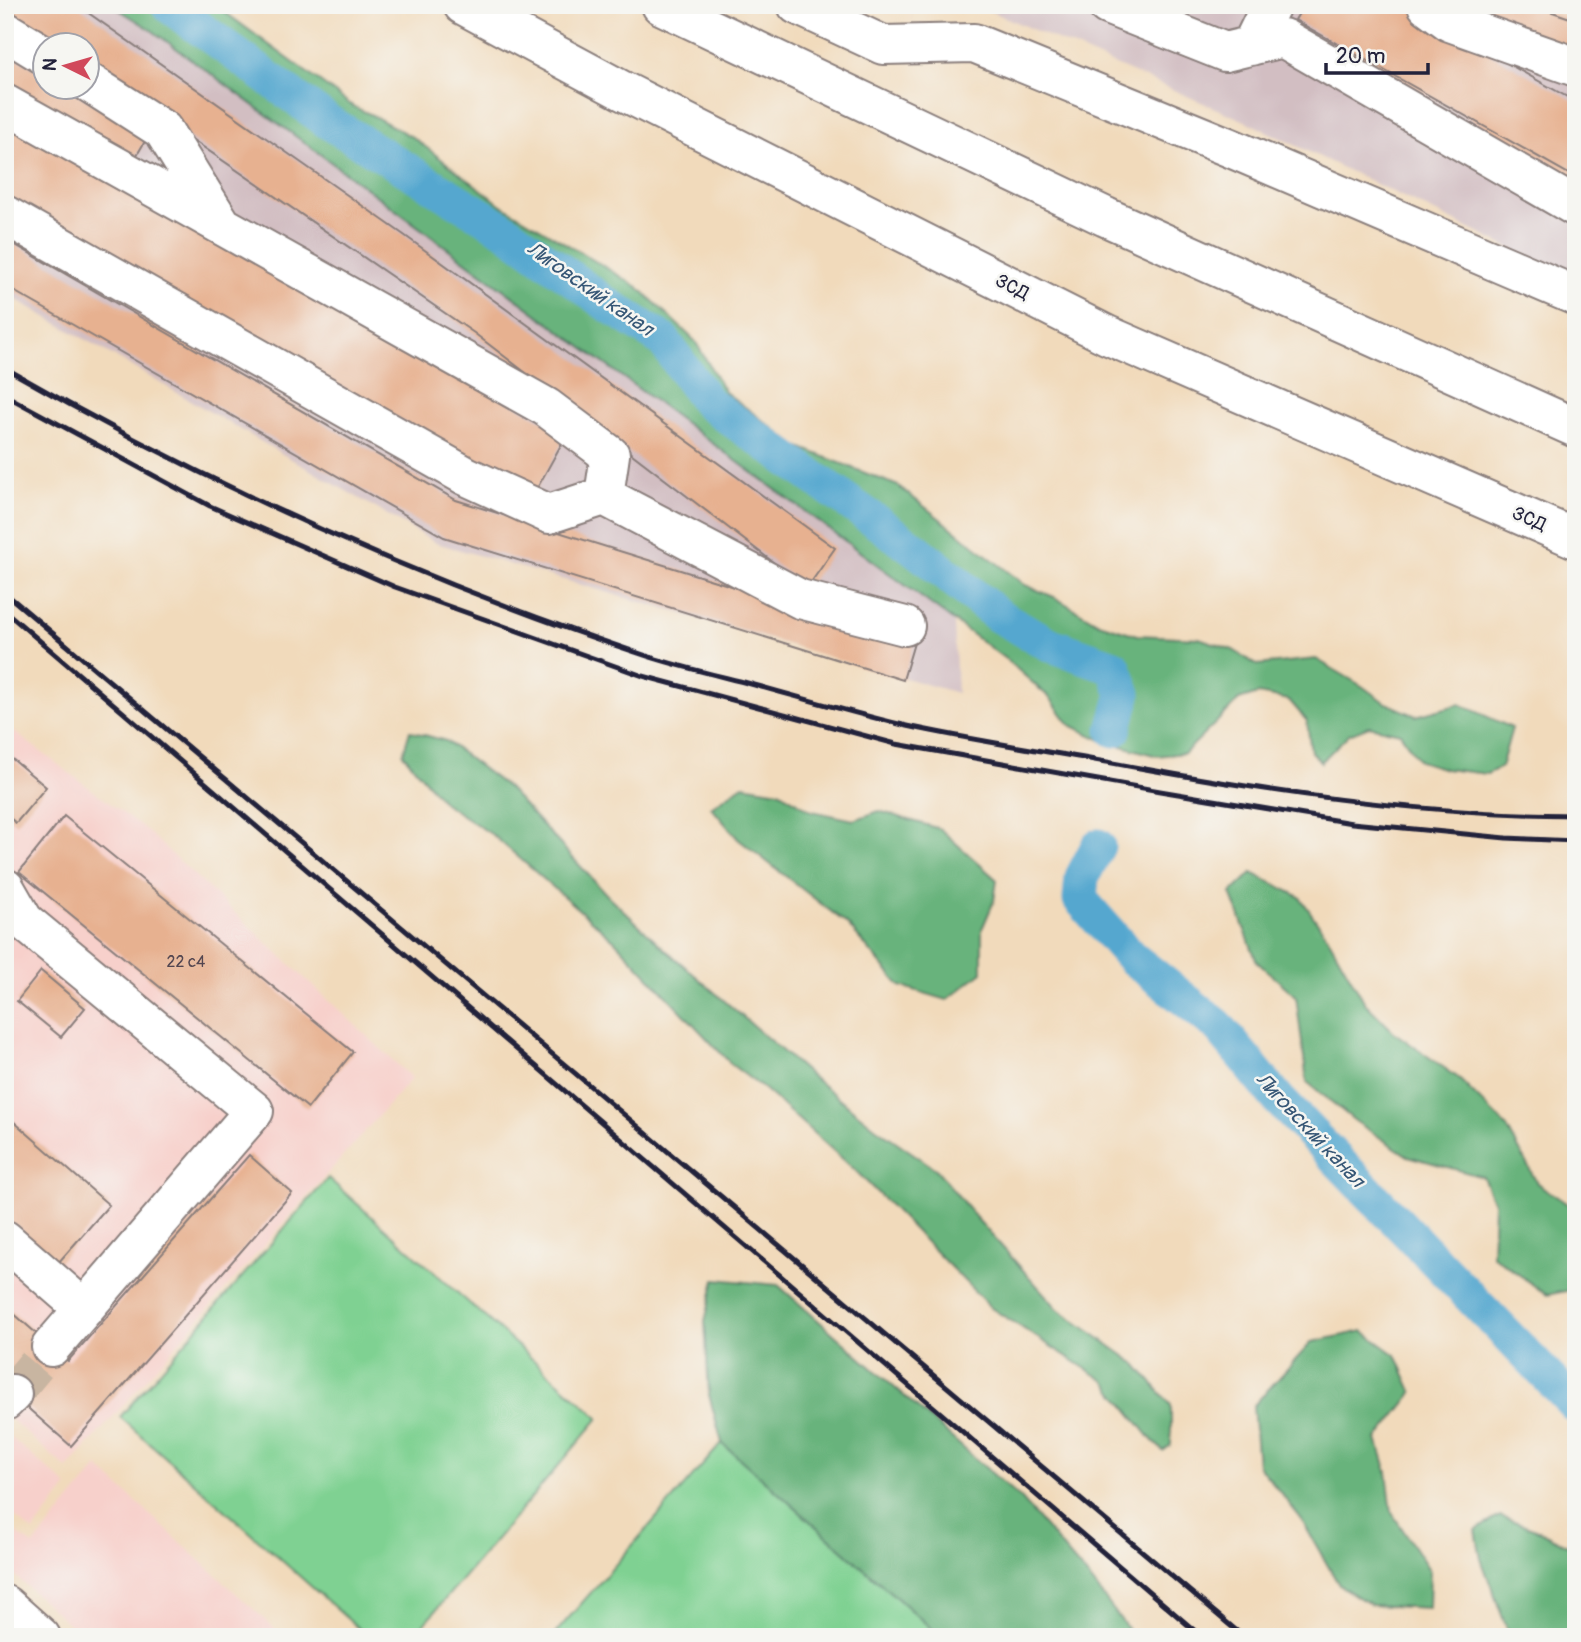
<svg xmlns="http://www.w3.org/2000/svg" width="1581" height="1642" font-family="Pangolin,sans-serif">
<rect width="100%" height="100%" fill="#f6f6f2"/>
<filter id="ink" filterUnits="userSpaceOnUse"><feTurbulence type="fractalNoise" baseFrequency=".0143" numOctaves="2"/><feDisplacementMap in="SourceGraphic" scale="14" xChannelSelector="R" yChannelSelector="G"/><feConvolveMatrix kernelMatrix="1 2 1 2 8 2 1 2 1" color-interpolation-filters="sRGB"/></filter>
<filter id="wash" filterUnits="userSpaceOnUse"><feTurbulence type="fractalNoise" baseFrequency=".00686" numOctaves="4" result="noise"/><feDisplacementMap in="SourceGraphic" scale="28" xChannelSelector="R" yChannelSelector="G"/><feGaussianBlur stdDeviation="1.57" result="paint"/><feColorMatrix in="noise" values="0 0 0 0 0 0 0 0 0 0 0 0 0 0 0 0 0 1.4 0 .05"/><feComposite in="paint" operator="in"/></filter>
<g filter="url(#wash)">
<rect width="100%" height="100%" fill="#f1dabb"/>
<path fill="#f7d0cb" d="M5,725L146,830L412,1078L67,1469L5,1414Z
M5,1433L68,1486L33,1532L5,1508Z
M98,1467L284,1637H84L5,1567V1523L33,1546Z"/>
<path fill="#d2bec2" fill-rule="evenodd" d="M5,5H112L150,29L954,622L957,693L436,543L5,293ZM46,46H88V88H46Z
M976,5H1531L1576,21V280L1245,121Z"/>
<path fill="#7fd192" stroke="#507a66" stroke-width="2" d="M328,1178L599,1418L413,1637H368L120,1417Z
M722,1443L941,1637H552Z"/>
<path fill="#67b37c" stroke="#446a5c" stroke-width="2" d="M112,5H215L354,107L372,115L414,138L500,204L638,287L695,341L725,392L797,446L898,486L1025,585L1054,597L1099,623L1137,635L1199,638L1233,650L1257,665L1316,659L1362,686L1384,702L1416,716L1460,704L1512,728L1501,767L1487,774L1445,769L1419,761L1400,733L1369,726L1349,734L1321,762L1311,752L1307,721L1289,700L1258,694L1239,700L1185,753L1157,756L1101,740L1070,725L1050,698L1008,661L150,29Z
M410,731L446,741L508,788L608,896L667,951L811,1076L875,1127L937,1170L978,1220L1058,1309L1136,1364L1171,1405V1445L1163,1451L1152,1440L1105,1381L991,1308L854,1169L765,1090L732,1065L615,941L494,836L444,803L403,754Z
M743,785L779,791L812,811L854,820L879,811L940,829L997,880L994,901L982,929V972L947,1000L900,986L847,924L738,839L711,807Z
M1252,873L1300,897L1330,941L1365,1003L1395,1033L1457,1077L1507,1127L1537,1183L1576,1210V1289L1547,1295L1492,1255L1494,1203L1483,1177L1408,1156L1355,1121L1307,1082L1296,996L1257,962L1231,893Z
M715,1279L778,1285L1020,1498L1092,1582L1134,1637H941L722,1443L709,1395L705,1321Z
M1363,1331L1396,1355L1413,1393L1377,1439L1387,1472L1392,1513L1430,1571L1429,1608L1371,1605L1339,1585L1300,1517L1258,1465L1253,1406L1312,1342Z
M1500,1516L1533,1528L1576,1549V1637H1510L1481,1559L1476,1530Z"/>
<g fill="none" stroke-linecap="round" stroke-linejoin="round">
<path stroke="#54a7cf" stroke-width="35" d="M168,5L327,121L507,231L604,302L663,340L708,403L915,549L999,616L1051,645L1114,667L1124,694L1114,730
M1098,846L1082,877L1080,899L1131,957L1217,1025L1279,1100L1576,1406"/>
</g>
<g id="blocks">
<path fill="#e7b190" d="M5,5H77L404,235L835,548L807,588L474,333L88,68V46H53L5,14Z
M1304,5H1404L1576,102V178L1295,20Z
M1449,5H1532L1576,20V49Z
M5,52L46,75V88H66L148,136L130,167L5,94Z
M5,122L567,434L534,494L5,200Z
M5,239L456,500L914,643L903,680L444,537L5,286Z
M5,753L46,787L16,823L5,814Z
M64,816L353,1052L308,1108L19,872Z
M41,971L85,1008L61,1037L17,1001Z
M5,1114L109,1205L58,1263L5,1216Z
M249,1155L292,1193L71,1446L5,1388V1306L68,1361Z"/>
</g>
</g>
<g filter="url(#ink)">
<use href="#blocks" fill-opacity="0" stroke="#8a7e7b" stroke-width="2"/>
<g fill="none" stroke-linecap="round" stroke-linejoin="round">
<path stroke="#c8b5a1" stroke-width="38" stroke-dasharray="38 19" stroke-linecap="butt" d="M12,1394L51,1347"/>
<defs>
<path id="minor" d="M797,5L883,45L974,43L1233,149L1576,296
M1107,5L1225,52L1283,38L1576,207
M1427,5L1450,22L1576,67
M5,31L46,56
M1251,46L1271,5
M88,82L163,130L222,225
M5,104L546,407L610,455L604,496L549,514L466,476L5,215
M604,496L800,599L905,626
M5,888L24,921L254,1111L51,1347
M5,1240L84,1309
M5,1401L12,1394"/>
<path id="major" d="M5,1605L41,1637"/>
<path id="highway" d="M463,5L623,91L1107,335L1576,539
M661,5L1106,217L1576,428"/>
</defs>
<use href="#minor" stroke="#8a7e7b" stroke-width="42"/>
<use href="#major" stroke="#8a7e7b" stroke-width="42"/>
<use href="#highway" stroke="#8a7e7b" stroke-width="42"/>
<use href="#minor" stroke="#fff" stroke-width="38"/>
<use href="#major" stroke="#fff" stroke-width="38"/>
<use href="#highway" stroke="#fff" stroke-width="38"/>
<path stroke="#22223b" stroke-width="5" d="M5,368C208,485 424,582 647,656C681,667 716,675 751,684C802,698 852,713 903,725C970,740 1039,750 1107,762C1262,791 1418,815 1576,815
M5,395L210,506L395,587L643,676L896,744L1160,791L1352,823L1506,838L1576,841
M5,593L1244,1637
M5,611L1202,1637"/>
</g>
</g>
<g text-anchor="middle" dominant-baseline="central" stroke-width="5" stroke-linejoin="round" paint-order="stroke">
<g font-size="16" fill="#534650">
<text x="186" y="962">22 с4</text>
</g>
<g font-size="19" fill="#22223b" stroke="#f6f6f2">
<text transform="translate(1012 287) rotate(27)">ЗСД</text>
<text transform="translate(1529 519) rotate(24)">ЗСД</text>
</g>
<g font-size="21" font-style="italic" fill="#365776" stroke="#f6f6f2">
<text transform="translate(590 289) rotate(35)">Лиговский канал</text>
<text transform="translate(1310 1130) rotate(47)">Лиговский канал</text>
</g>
</g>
<rect width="1581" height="1642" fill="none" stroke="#f6f6f2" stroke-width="28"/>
<g transform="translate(66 66) rotate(275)"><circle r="33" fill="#f6f6f2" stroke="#a1a1a9" stroke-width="2"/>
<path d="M0-5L12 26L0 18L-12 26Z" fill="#d1495b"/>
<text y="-10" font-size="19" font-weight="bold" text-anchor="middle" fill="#22223b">N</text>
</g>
<path d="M1326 63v10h102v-10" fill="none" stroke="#22223b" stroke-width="3.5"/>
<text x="1336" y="63" font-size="21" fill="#22223b" stroke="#f6f6f2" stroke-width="5" paint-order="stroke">20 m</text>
</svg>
